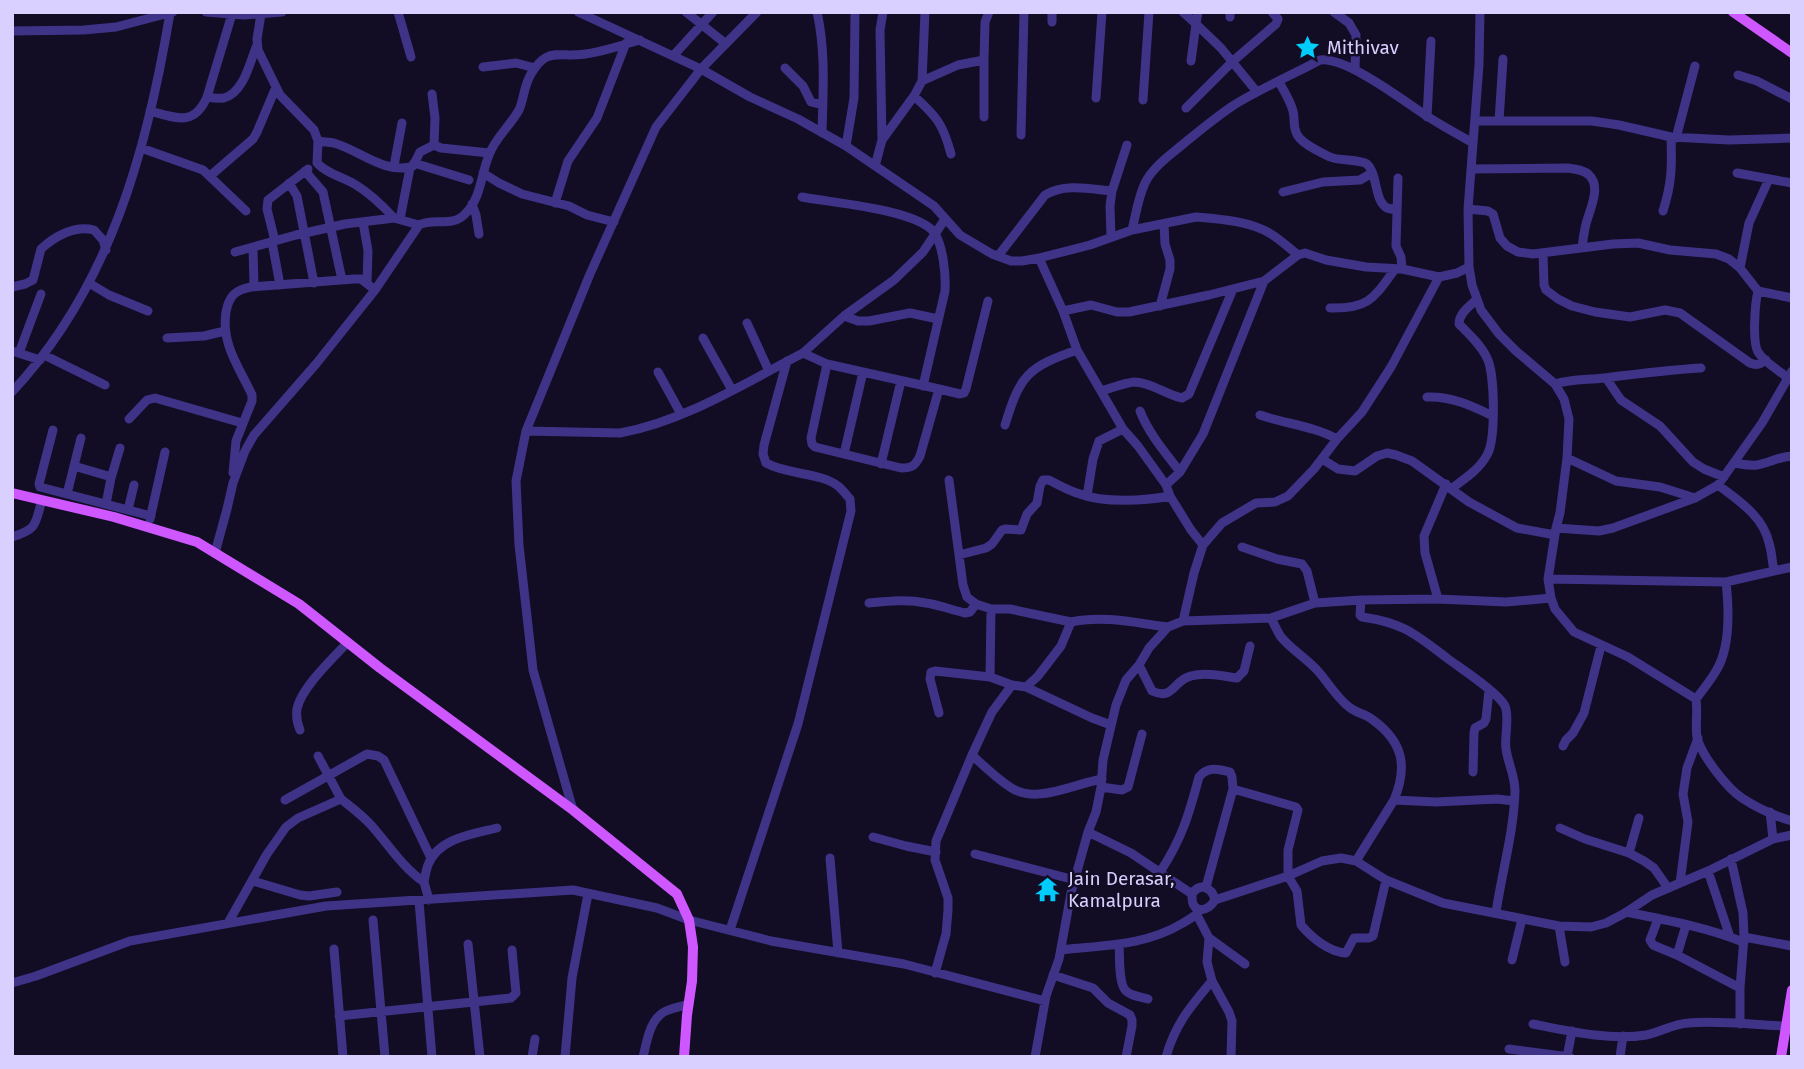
<svg xmlns="http://www.w3.org/2000/svg" width="1804" height="1069" font-family="'Fira Sans',sans-serif">
<rect width="100%" height="100%" fill="#120c24"/>
<g fill="none" stroke-linecap="round" stroke-linejoin="round">
<path stroke="#3e3387" stroke-width="9" d="M206,12L244,15L282,12
M398,12L411,57
M578,12L701,69L750,97L798,119L846,146L934,206L960,235L992,254L1011,261H1022L1039,258L1063,311L1077,350L1123,429L1138,446L1166,485L1170,496L1191,530L1203,545
M686,12L726,44
M817,12C826,52 823,93 822,133
M1183,12L1196,24L1198,12
M1230,12V17
M1334,12L1349,23L1356,35L1355,70
M261,14L257,39L258,50L280,95L314,130L318,141L317,163C327,174 343,177 356,185C371,194 382,205 394,218
M1052,22V12
M12,31L84,30L116,27L173,12
M673,56L713,12
M1191,61L1196,24L1221,48L1257,92
M483,67L516,63L535,68
M785,68L803,86L811,102L823,105
M1738,75L1757,81L1792,99
M922,81L925,12
M1279,82C1284,91 1290,100 1293,111C1295,118 1293,125 1296,132C1299,143 1320,152 1330,157C1339,161 1360,159 1367,164C1378,174 1374,201 1387,208C1387,208 1396,210 1397,210
M432,94L435,118L434,145L441,148L489,153
M914,96C937,117 943,124 951,154
M207,97C213,98 219,99 224,98C244,93 250,61 257,45
M1096,98L1102,12
M1143,100L1149,12
M1186,108L1233,61L1276,24L1278,19L1272,12
M150,111C176,118 194,127 207,97L232,14
M984,117V60
M1427,117L1431,41
M1475,121H1592L1619,125L1671,137L1729,140L1792,138
M1499,121L1503,59
M1021,135L1024,12
M1676,138L1695,66
M882,140L880,30L883,12
M318,141C323,142 329,142 334,143C359,150 385,175 413,166L420,152L434,145
M846,146L854,98L855,12
M141,148L203,170L246,211
M414,163L469,180
M394,166L402,123
M875,166L882,140L914,96L922,81L958,65L984,60L985,22L989,12
M1471,169L1568,168C1575,169 1584,170 1589,175C1602,187 1589,211 1586,224C1584,232 1583,240 1582,247
M305,171L323,192L342,280
M483,173L499,183L522,194L569,206L587,215L614,222
M1737,173L1792,183
M210,176L253,139L257,132L276,87
M1398,178L1396,246L1401,257L1402,269
M289,183L297,196L314,283
M1283,192L1323,182L1360,180L1372,173
M802,197C833,203 915,209 934,232C943,245 946,275 945,291L923,386
M555,203L568,161L597,118L626,43
M472,204L476,215L479,234
M1468,209L1488,211L1493,214L1500,238L1507,246L1518,252L1533,254L1613,244L1638,243L1670,250L1716,254L1729,259L1740,268L1758,291C1755,303 1752,342 1758,352C1764,362 1778,370 1787,377
M1663,211C1672,183 1672,166 1671,137
M400,219L410,168
M363,222L368,251L367,282
M1132,230L1196,217C1220,219 1250,221 1271,234C1281,240 1289,248 1298,255
M1111,237L1110,206L1112,191L1127,145
M275,241L267,209L268,200L308,169
M272,242L280,285
M253,247L254,287
M235,252L296,235L345,224L394,218L419,225
M1543,253L1544,285L1546,290L1558,299L1572,306L1595,312L1630,317L1665,310L1680,313L1750,363C1757,366 1760,364 1766,360
M998,256L1045,195C1065,183 1090,189 1112,191
M1039,258L1090,245L1132,230C1136,214 1138,198 1145,183C1153,167 1169,156 1182,145C1199,131 1216,117 1234,105C1262,88 1292,75 1320,60C1348,57 1406,103 1430,118C1444,127 1459,135 1473,143
M1740,268L1749,223L1769,179
M89,283L109,295L148,311
M12,287L25,284L33,280L41,249C55,236 75,225 94,230L103,240L106,250
M1758,291L1792,298
M1160,306L1170,269V260L1165,244L1164,224
M1330,308C1369,309 1374,298 1395,269
M1063,311L1091,305L1117,312H1129L1209,295L1264,281L1298,255L1305,253L1326,260L1366,267L1402,269L1439,277
M844,316L858,321H869L910,313L938,319
M747,323L769,371
M167,338L204,336L225,331
M703,338L732,390
M12,351L40,360
M19,353L41,294
M803,353L844,316L894,280L923,252L945,219
M44,355L105,385
M827,364L811,438L812,444L815,447L901,468C912,468 915,466 920,456L939,389
M658,372L681,414
M1606,378L1621,400L1660,426L1693,462L1704,469L1724,477
M1555,384C1571,379 1587,380 1604,378C1636,374 1668,370 1701,368
M1101,391C1112,388 1124,383 1134,382C1151,382 1166,395 1182,398L1189,394L1233,289
M12,392C110,287 147,151 170,13
M1427,397C1452,396 1472,406 1493,416
M1140,411C1149,434 1165,452 1180,472
M1260,415C1286,424 1313,426 1337,439
M129,419L147,400L155,398L242,423
M1005,425C1020,375 1028,367 1077,350
M53,430L39,484L40,487L151,516
M526,431L620,433C685,421 745,383 803,353L827,364L939,389L960,394L964,393L966,389L988,301
M844,454L863,372
M1567,458L1616,481L1660,487L1695,498
M1322,459L1338,469L1355,471L1377,456L1387,453L1396,455L1412,461L1469,502L1517,528L1555,535
M1734,463C1741,464 1749,466 1757,465C1770,463 1777,457 1792,456
M881,464L901,381
M74,466L108,476L111,478L106,504
M233,473L236,441L252,401V395C239,367 221,344 226,312C229,296 235,290 251,287L354,279H361L375,290
M111,478L120,448
M949,480L963,585L967,597L976,604L991,609H1010L1071,622
M1166,485L1180,472L1203,434L1264,281
M1718,485C1739,501 1763,516 1769,543C1772,552 1772,562 1774,571
M1451,489C1464,479 1479,470 1487,455C1496,440 1495,373 1487,358C1481,345 1469,334 1459,324C1459,313 1470,306 1477,299
M67,494L81,438
M1087,496L1093,459L1099,441L1123,429
M128,510L134,485
M150,519L165,452
M1556,528L1599,531L1613,528L1695,498L1718,485L1762,423L1792,371
M12,537C38,529 35,524 42,500
M1242,547L1277,559L1302,564L1307,571L1315,603
M215,553L227,509L233,483L245,451L254,435L316,364L375,290L419,225C433,217 452,228 465,214C481,199 481,174 489,155C495,138 510,126 519,110C524,99 524,85 531,74C534,69 540,61 545,58C553,53 563,55 571,55C594,55 618,46 640,40
M959,555L986,548L992,544L1002,530L1005,529L1021,530L1027,514L1037,503L1040,486L1043,480H1049C1059,485 1069,491 1080,494C1103,503 1145,501 1170,496
M1548,579L1726,582L1792,567
M1551,598L1555,609L1574,632L1628,657L1696,699C1698,711 1695,726 1697,737C1701,755 1727,788 1742,798C1757,808 1775,816 1792,821
M1438,599L1425,553L1424,536L1446,484
M1361,600L1360,615L1362,617C1404,623 1415,634 1447,658C1460,668 1499,693 1505,706C1510,718 1504,736 1506,749C1508,763 1515,776 1515,791C1514,831 1502,872 1496,912
M869,603C889,601 907,599 926,603C939,605 952,610 965,613L970,612L976,604
M1271,618C1274,624 1277,631 1281,637C1292,650 1306,658 1317,670C1328,682 1336,697 1349,707C1356,713 1366,714 1373,720C1403,742 1408,766 1394,800L1356,861
M1183,621L1194,573L1203,545L1222,523L1256,503L1275,502L1288,496L1314,469L1337,439L1362,412L1391,367L1439,277L1457,273L1469,267
M1139,665L1152,691C1174,701 1173,680 1191,676C1205,672 1223,676 1237,678L1244,671L1250,646
M990,677L991,609
M1026,687L1092,718L1111,725
M1696,699C1703,690 1710,681 1716,671C1731,647 1729,609 1726,582
M939,713L930,679L931,672L935,671L990,677L1012,685
M300,730C297,723 296,716 297,709C301,688 333,658 348,642
M1563,746L1566,740L1573,733L1584,713L1601,646
M972,755C984,766 996,778 1010,787C1036,805 1073,784 1102,779
M1473,772L1474,733L1475,728L1484,723L1486,719L1489,690
M1101,787L1122,790L1128,787L1142,734
M341,799C351,807 362,815 371,825C388,844 402,867 424,882L429,900
M285,800L367,754L378,756L384,760L431,858
M1394,800L1436,802L1497,799L1514,801
M573,810L533,670L519,545L516,481L526,431L590,274L656,127L701,69L757,12
M1560,828L1585,839L1629,853L1644,861L1654,868L1668,888
M1088,832L1131,853L1192,894C1200,882 1212,887 1215,900L1288,876L1322,861L1341,858L1356,861L1386,880L1443,903L1559,926L1591,927L1606,923L1625,913L1652,895L1708,871L1773,839L1770,812
M873,837L906,846L936,852
M1773,839L1792,835
M1629,853L1639,818
M975,854L1075,880
M830,858L838,953
M1731,859L1743,913L1744,937L1740,988
M1708,871L1730,937
M1160,872C1182,839 1189,814 1199,777C1207,766 1219,769 1230,772L1232,777L1233,789
M253,881L300,895L309,896L337,892
M424,882C425,876 426,870 428,865C438,838 473,834 497,828
M1680,883L1688,822L1683,794L1687,768L1698,738
M1206,887L1233,789L1296,807L1298,810L1288,850V876L1297,891L1301,925C1312,938 1329,952 1346,953L1354,938H1369L1373,936L1386,880
M1192,894C1192,902 1192,907 1200,910
M419,901L432,1057
M1626,912C1666,920 1706,927 1743,942
M1197,915L1209,938L1207,962L1212,981L1229,1012L1232,1021L1231,1057
M1658,919L1650,940L1653,945L1677,955L1740,988V1024
M373,920L385,1057
M228,923L267,854L286,827L298,818L341,799L318,756
M1559,926L1565,962
M730,930L798,724L851,511L850,499C846,495 843,490 838,486C819,472 788,475 766,463L763,454L764,445L787,361
M1744,937L1792,946
M1209,938L1245,964
M468,944L480,1057
M1119,944C1120,955 1118,984 1126,991C1131,996 1141,997 1148,999
M334,949L343,1057
M1061,950C1104,945 1145,946 1183,923C1190,919 1196,916 1200,910C1208,909 1211,906 1215,900
M1677,955L1686,925
M1512,960L1522,919
M935,973L946,934L948,910V898L935,860L936,841L972,755L992,712L1012,685L1026,687L1038,676L1061,646L1071,622C1103,615 1136,623 1168,627
M1053,975L1093,988L1108,1003L1130,1015L1132,1020V1026L1126,1057
M12,983L36,976L130,941L326,906L573,890L657,908L689,920L771,941L904,964L1045,1001
M339,1016L511,998L516,993L512,950
M1533,1024C1568,1031 1611,1041 1646,1035C1661,1032 1673,1024 1688,1023C1718,1020 1755,1025 1786,1026
M1509,1049L1570,1057
M532,1057L535,1039
M565,1057L572,978L588,894
M643,1057C647,1041 650,1018 666,1011C673,1008 682,1006 689,1004
M1035,1057L1046,996L1059,959L1071,893L1088,832L1096,812L1101,787L1103,760L1116,705L1126,680L1139,665L1149,648L1168,627L1183,621L1271,618L1315,603L1361,600L1438,599L1506,602L1551,598L1548,579L1556,528L1560,513L1567,458L1569,419L1564,399L1555,384L1516,351L1499,334L1481,310L1472,285L1469,267L1468,209L1479,65L1480,12
M1166,1057C1175,1024 1191,1006 1212,981
M1567,1057L1572,1031
M1620,1057L1623,1036"/>
<path stroke="#ce57ff" stroke-width="10" d="M1733,12L1792,53
M12,493L114,517L197,542L299,604L380,668L573,810L677,894L689,920L693,947L692,981L687,1015L684,1057
M1781,1057L1792,990"/>
</g>
<defs>
<symbol id="sight-bare" viewBox="-9 -9 18 18"><path d="M0-6L1.8-2.2L6-1.7L2.9 1.2L3.7 5.4L0 3.3L-3.7 5.4L-2.9 1.2L-6-1.7L-1.8-2.2Z" fill="#00ccfb" stroke="#120c24" stroke-width="2.5" paint-order="stroke"/></symbol>
<symbol id="temple-bare" viewBox="-9 -9 18 18"><path d="M0-6L5-2H3V0L6.5 2.5H4V6H1.5V3h-3V6H-4V2.5H-6.5L-3 0V-2H-5Z" fill="#00ccfb" stroke="#120c24" stroke-width="2.5" paint-order="stroke"/></symbol>
</defs>
<g fill-rule="evenodd">
<use href="#sight-bare" x="1290" y="30" width="35" height="35"/>
<use href="#temple-bare" x="1030" y="872" width="35" height="35"/>
</g>
<g text-anchor="middle" dominant-baseline="central" stroke-width="5" stroke-linejoin="round" paint-order="stroke">
<g font-size="19" fill="#d9d0ff" stroke="#120c24" text-anchor="start">
<text x="1327" y="47">Mithivav</text>
<text x="1068" y="878">Jain Derasar,<tspan x="1068" dy="22">Kamalpura</tspan></text>
</g>
</g>
<rect width="1804" height="1069" fill="none" stroke="#d9d0ff" stroke-width="28"/>
</svg>
